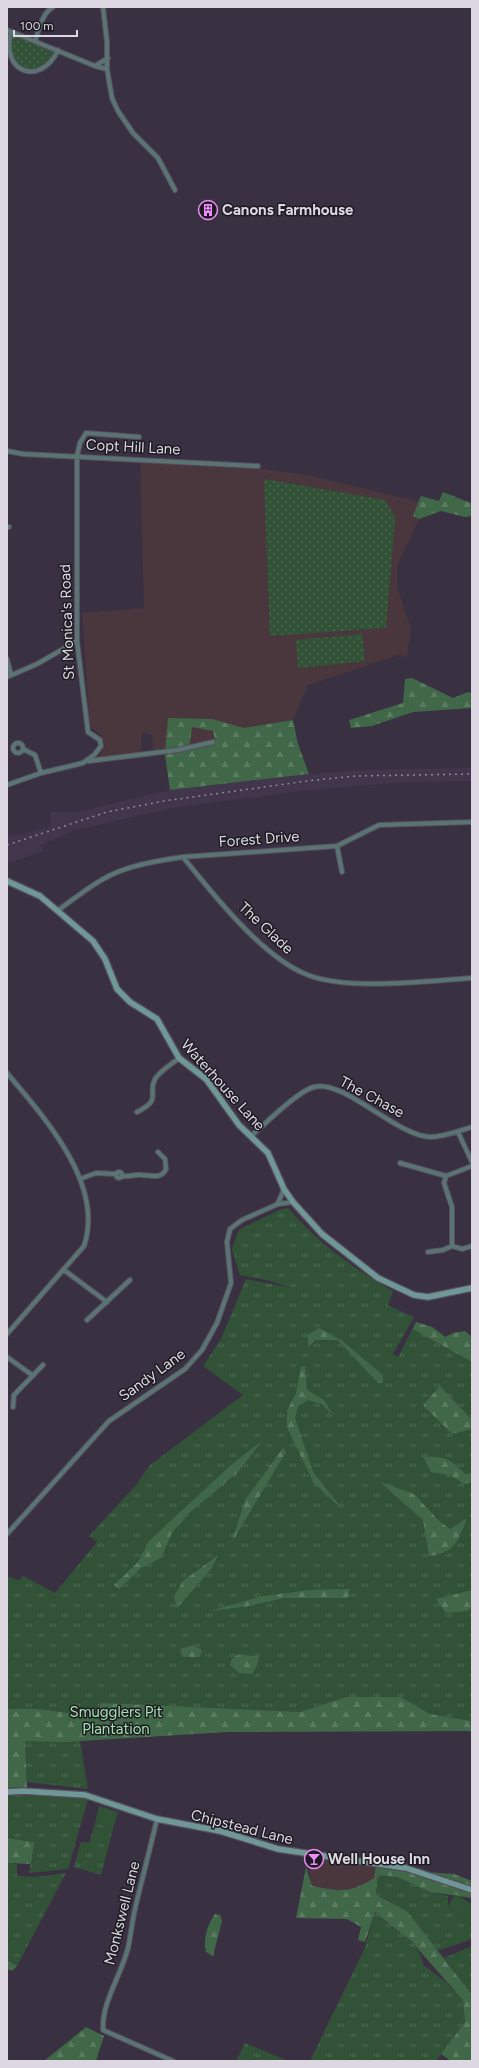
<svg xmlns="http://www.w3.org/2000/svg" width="479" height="2068" font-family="Figtree,sans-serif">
<defs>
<pattern id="grass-tufts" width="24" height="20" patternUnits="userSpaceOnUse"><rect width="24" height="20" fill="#325238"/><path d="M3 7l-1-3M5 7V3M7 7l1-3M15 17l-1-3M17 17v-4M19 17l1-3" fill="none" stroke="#4f6a54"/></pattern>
<pattern id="forest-firs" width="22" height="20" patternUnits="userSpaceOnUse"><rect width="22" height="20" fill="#406747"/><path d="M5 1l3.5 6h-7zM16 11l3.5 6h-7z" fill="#5b7c61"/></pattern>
<pattern id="park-dots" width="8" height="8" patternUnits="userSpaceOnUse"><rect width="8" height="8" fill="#325238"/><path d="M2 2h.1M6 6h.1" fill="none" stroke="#4f6a54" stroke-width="1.8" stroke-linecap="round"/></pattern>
</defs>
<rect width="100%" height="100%" fill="#393141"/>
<path fill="#4a363d" d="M140,462L243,466L312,476L420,502L413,516L419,519L397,566V587L411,629L407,657L399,655L308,685L293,720L216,744L165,755L153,750L152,735L142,732L141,753L98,758L105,745L101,735L90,727L82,613L144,608Z
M308,1855L376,1865L374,1878L360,1887L341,1891L312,1886L307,1860Z"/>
<path fill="#42364c" d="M472,768V781L406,782L310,790L177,807L75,830L41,845L43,851L7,864V837L51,827V812H78L170,790L309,774L368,770Z"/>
<path fill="url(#grass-tufts)" d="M288,1208C316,1241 355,1270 393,1291L388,1305L389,1306L414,1317L393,1354L398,1357L416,1322L432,1327L472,1356V1721L430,1714L401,1697H346L300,1712L130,1721L7,1713V1576L19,1580L23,1576L55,1593L97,1542L89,1536L137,1484L149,1466L243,1395L203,1366L221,1339L246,1279L292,1288L270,1281L240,1275L232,1249L239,1230L279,1210Z
M25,1741H80L88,1789L27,1782Z
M20,1795L88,1799L68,1869L29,1873L33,1842L7,1838V1796Z
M95,1823L113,1829L101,1875L74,1867L81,1842L89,1843Z
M7,1863L17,1864V1876L36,1877L66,1873L17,1966L7,1960Z
M378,1875L397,1877L430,1892L448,1896V1906L469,1919H472V1939L437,1951L407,1911L376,1895Z
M375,1912C392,1926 421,1942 423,1965L446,1982L463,2000L465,2022L436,2061H310L364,1950Z
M472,1946V1995L444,1958Z
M245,2043L288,2061H236Z"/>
<path fill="url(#forest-firs)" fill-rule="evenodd" d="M443,492L471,503L472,501V516L465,517L441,511L419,519L413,516L421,496L439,501Z
M412,678L453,698L468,692L472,693V708L413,712L372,726L351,728L349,720L403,703L405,679Z
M168,718L212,719L244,728L293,720L298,744L309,774L170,790L165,755ZM192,727L213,731L215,740L213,744L189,750Z
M416,1322L432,1327L445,1337L453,1333L465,1331L472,1337V1362L413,1329Z
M319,1328L341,1340L383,1375V1383H378L338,1340H315L308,1347V1335Z
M305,1366L307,1390L324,1400L333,1415L322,1404L308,1400L298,1406L295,1418L313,1472L343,1510L313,1482L287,1427V1411L296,1393L301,1367Z
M440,1386L472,1420V1429L452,1434L423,1405Z
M263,1440L238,1472L189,1513L172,1533L161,1558L141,1568L119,1589L114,1585L138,1562L149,1541L231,1465Z
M283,1448L286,1452L232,1542L245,1500Z
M423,1457C444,1456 451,1459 465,1474L472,1473V1482L464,1484L450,1475L431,1472Z
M380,1482L414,1494L438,1520L450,1529L467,1518C459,1540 455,1553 429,1556L423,1520Z
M218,1555L212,1568L177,1608L174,1596L183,1581Z
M350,1589L348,1598H284L249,1606L210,1611L263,1596L310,1590Z
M472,1590V1607L467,1611L446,1613L436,1599Z
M193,1645L202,1650L200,1657H191L182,1655L180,1649Z
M239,1654L259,1657L257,1665L252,1674L239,1673L230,1665L232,1659Z
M346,1697H401L430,1714L472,1721V1731L227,1732L65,1742L25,1741L27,1787L7,1788V1709H38L98,1717L101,1703L300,1712Z
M7,1838L34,1842L31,1864L7,1863Z
M376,1865L409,1871L454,1874L472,1881V1898L430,1892L397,1877L378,1875L376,1895L407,1911L472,1995V2061H451L441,2054L465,2022L463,2000L410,1940L375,1912L365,1942L358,1940L361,1927L347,1919L296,1918L306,1867L312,1886C340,1891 349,1894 374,1878Z
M215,1914L220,1915L222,1921L213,1956L206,1952C203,1938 207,1926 215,1914Z
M7,1960L17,1966L12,1971L7,1969Z
M86,2027L104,2036L96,2061H44Z"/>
<path fill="url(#park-dots)" d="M11,32L58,50L42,69C13,75 3,59 11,32Z
M264,479L385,500L395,517L386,628L270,636Z
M362,634L365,661L298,668L296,640Z"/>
<path fill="#325238" d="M99,1806L118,1812L113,1829L95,1823Z
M455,1894L472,1904V1919H469L448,1906Z"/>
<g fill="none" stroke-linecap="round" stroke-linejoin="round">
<defs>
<path id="street" d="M103,7L107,42V69L112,98L118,111L133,133L158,158L175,190
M7,30L95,66L108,58
M11,32C0,73 41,87 58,50
M35,41C39,30 42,13 53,7
M95,66L107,69
M7,451L23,454L258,466
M7,527H9
M7,659L11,675
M7,677L37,664L77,641
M13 748a5 5 0 1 1 10 0a5 5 0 1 1-10 0Z
M23,749L35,755L41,773
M89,761L178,750L213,742
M7,785L41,773L83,763L94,755L101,746L100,740L88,732L77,641V456L80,443L86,433L139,437
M337,846L342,872
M183,857C213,894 263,958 308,975C349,991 427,981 472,978
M57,911C77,897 99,878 123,870C142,863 163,860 183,857L337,846L379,825L472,822
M7,1073C44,1117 105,1184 84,1246L7,1334
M137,1112C163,1099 147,1095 155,1079C160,1071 172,1064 179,1058
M458,1132L472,1162
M251,1136C265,1124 298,1091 314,1087C344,1079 395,1135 430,1137C444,1137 459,1131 472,1127
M400,1163L446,1176L472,1166
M116 1175a3 3 0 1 1 6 0a3 3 0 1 1-6 0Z
M122,1176C130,1177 135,1174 142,1175C151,1175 161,1180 166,1169L165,1159L158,1152
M446,1176L444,1183L452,1207V1246
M80,1179L96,1173L116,1174
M278,1203L284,1189
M428,1252L443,1250L452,1246L462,1249L472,1246
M64,1270L107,1302
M87,1320L130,1280
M7,1357L32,1375
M13,1407L14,1395L43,1365
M7,1534L109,1421L185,1369L202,1350L217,1323L231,1283L227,1242L230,1229L242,1220L278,1204L293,1202
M157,1819C150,1849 142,1879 135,1909C132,1922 131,1935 128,1948C121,1976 102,2001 103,2030L173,2061"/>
<path id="secondary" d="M7,881L40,896L93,941L105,959L117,989L130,1002L157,1019L179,1058L206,1079L239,1125L268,1153L284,1189L293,1202L322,1234L378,1278L414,1295L428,1297L472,1288
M7,1792L23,1791L85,1795L157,1819L220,1831L278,1849L406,1868L472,1890"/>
</defs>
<use href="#street" stroke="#564f5e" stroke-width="6"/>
<use href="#secondary" stroke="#564f5e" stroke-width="8"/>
<use href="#street" stroke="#5a7473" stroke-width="4"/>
<use href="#secondary" stroke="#6e9796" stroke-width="5.5"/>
<path stroke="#8f8895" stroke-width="1.5" stroke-dasharray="2 4" stroke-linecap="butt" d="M7,845L107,812L164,801L307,781L355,776L472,774"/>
</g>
<defs>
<symbol id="building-ring" viewBox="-11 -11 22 22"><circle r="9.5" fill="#1e1b22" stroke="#ed8cf9" stroke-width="1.5"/><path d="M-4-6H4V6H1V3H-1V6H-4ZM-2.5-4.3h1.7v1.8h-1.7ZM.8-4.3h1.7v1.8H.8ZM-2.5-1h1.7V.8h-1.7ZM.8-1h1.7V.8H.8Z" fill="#ed8cf9"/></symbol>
<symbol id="bar-ring" viewBox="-11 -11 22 22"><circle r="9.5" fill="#1e1b22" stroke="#ed8cf9" stroke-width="1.5"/><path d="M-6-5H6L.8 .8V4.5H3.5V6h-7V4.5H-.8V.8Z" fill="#ed8cf9"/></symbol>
</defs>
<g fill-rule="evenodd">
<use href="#building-ring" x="197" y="199" width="22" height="22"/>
<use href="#bar-ring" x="303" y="1848" width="22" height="22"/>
</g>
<g text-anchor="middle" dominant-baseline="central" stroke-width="3" stroke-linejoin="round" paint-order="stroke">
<g font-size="15" font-weight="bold" fill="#dcd7e1" stroke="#1e1b22" text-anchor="start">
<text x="222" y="210">Canons Farmhouse</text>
<text x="328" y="1859">Well House Inn</text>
</g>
<g font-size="15" fill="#dcd7e1" stroke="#1e1b22">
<text transform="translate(133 447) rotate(3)">Copt Hill Lane</text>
<text transform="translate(67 622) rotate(-92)">St Monica's Road</text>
<text transform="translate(259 839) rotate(-4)">Forest Drive</text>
<text transform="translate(266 928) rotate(43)">The Glade</text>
<text transform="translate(223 1085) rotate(48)">Waterhouse Lane</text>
<text transform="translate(372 1097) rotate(28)">The Chase</text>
<text transform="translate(152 1375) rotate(-36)">Sandy Lane</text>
<text transform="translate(242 1827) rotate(14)">Chipstead Lane</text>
<text transform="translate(122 1913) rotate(-76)">Monkswell Lane</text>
</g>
<g font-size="15" fill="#a1e1ac" stroke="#1e1b22">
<text x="116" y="1712">Smugglers Pit<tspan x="116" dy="17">Plantation</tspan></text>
</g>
</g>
<rect width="479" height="2068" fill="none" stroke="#dcd7e1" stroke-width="16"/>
<path d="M14 30v6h63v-6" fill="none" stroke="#dcd7e1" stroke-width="2"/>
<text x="20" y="30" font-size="12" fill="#dcd7e1" stroke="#1e1b22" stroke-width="3" paint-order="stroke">100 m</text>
</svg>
